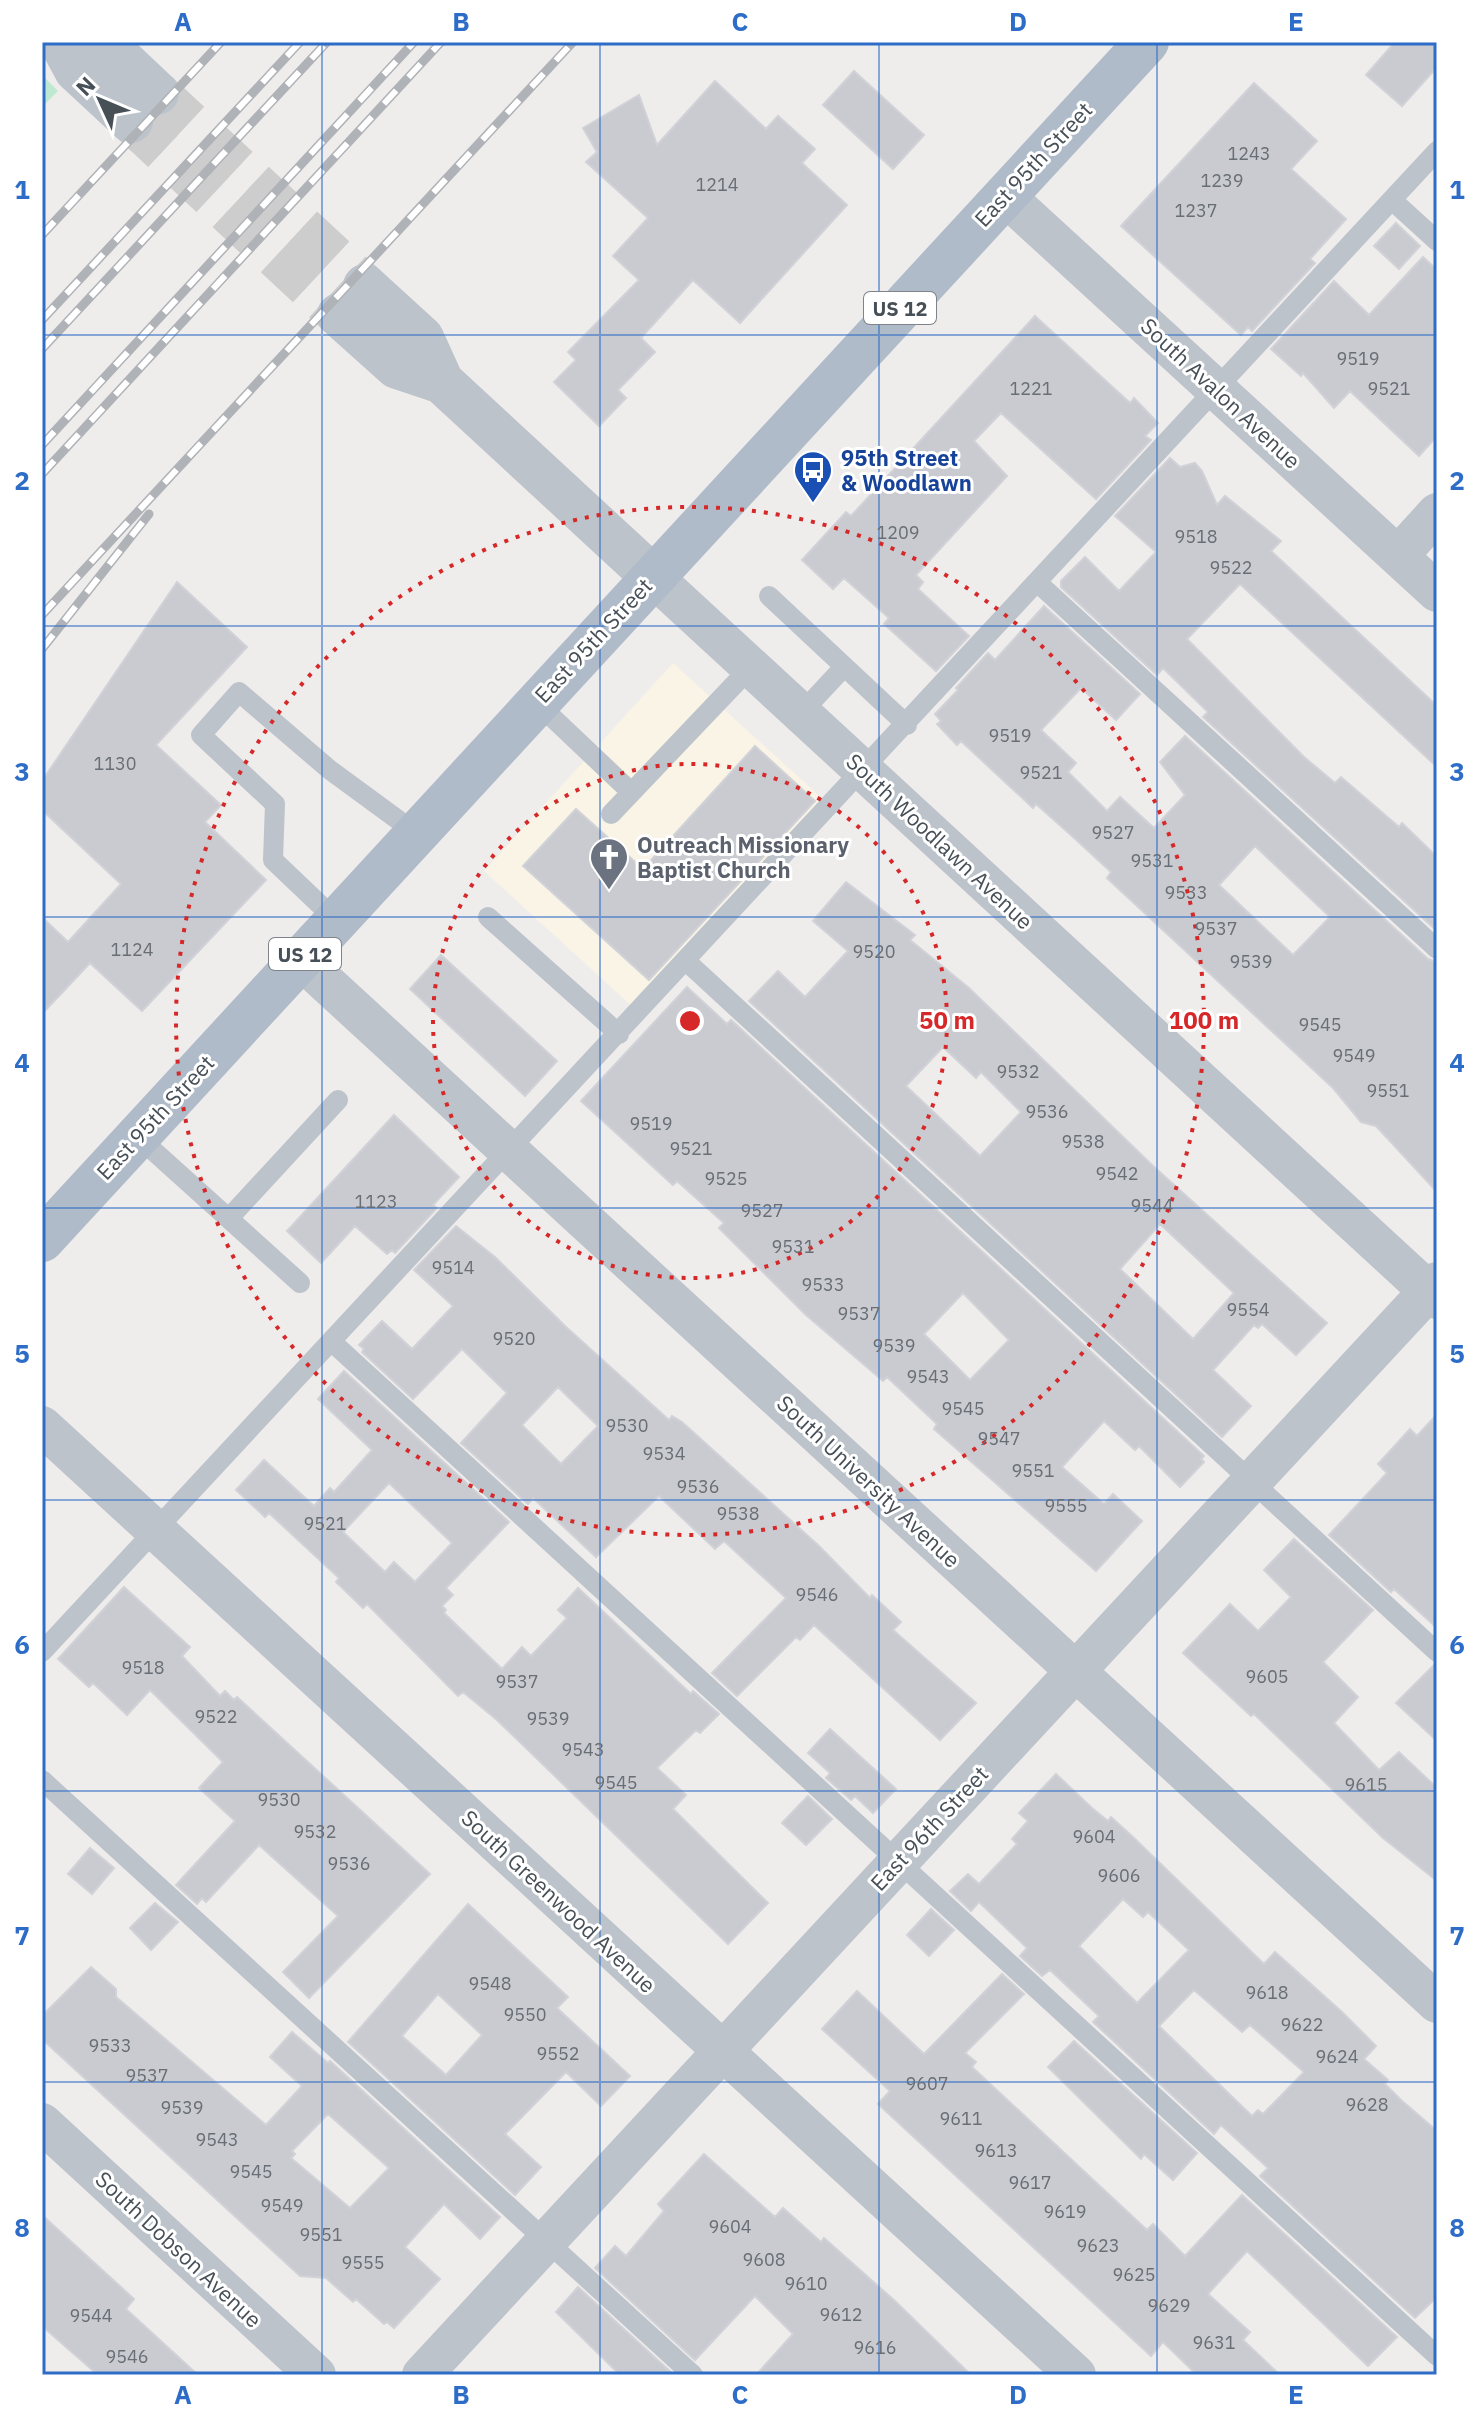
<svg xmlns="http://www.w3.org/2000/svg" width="1479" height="2417" font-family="'IBM Plex Sans',sans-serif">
<rect width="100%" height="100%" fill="#efecec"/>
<path fill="#f9f4e6" d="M673,663L824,800L634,1008L484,871Z"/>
<path fill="#bfe8d0" d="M42,75L58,91L42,107Z"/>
<path fill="#cacbd0" stroke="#d1d2d7" stroke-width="2" fill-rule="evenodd" d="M1395,42H1437V67L1402,106L1366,75Z
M854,71L924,135L893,169L823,105Z
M715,81L766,129L778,116L815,149L802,163L847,205L740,323L693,280L641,338L655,352L618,390L626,398L599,426L554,382L576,360L568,352L639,280L613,256L648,218L586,162L597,152L583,128L639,95L657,145Z
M1254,83L1317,141L1291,169L1346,219L1310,259L1315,263L1252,331L1248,327L1241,335L1121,226Z
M1396,223L1420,246L1399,269L1374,246Z
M1423,257L1437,270V436L1419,456L1350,391L1334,408L1303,373L1301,376L1271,349L1334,281L1369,315Z
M1035,316L1130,403L1134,398L1158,423L1145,436L1151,440L1096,499L1001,413L974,441L1007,476L916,575L923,582L918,589L969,636L936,671L884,624L889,618L844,578L833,589L802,560L846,512L851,516Z
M1170,458L1180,467L1195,463L1202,471L1217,505L1225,496L1281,541L1271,551L1437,706V767L1240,584L1187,639L1304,757L1335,783L1341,777L1399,827L1402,823L1437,857V931L1203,717L1208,712L1163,668L1157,675L1061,587V581L1085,557L1119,591L1156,552L1115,516Z
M177,582L247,647L156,745L221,805L205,822L266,880L142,1011L90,963L42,1014V917L68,942L121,884L42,810V781Z
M1044,606L1140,694L1116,720L1081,688L1041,730L1076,763L1068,772L1107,811L1120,797L1154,828L1185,795L1160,762L1185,736L1428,959L1437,962V1192L1376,1126L1361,1122L1333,1088L1107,878L1111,872L1072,836L1036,804L1033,808L961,741L957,745L937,724L941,721L935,714L958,690L956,688L988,653L995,660ZM1255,846L1330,917L1293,955L1219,885Z
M755,746L815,801L649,980L523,866L576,809L643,869Z
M846,882L915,935L910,940L969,988L1152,1165L1327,1323L1296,1355L1262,1324L1258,1328L1254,1325L1213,1370L1251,1406L1222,1437L749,1001L778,971L805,997L848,951L813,921ZM943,1047L976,1078L981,1072L1021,1112L980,1156L906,1086ZM1160,1224L1234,1293L1193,1339L1120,1269Z
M441,955L557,1061L525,1096L410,989Z
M687,987L727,1024L731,1020L1204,1456L1201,1459L1204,1462L1180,1487L1139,1446L1135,1450L1104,1421L1062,1467L1104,1504L1113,1494L1142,1521L1096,1571L934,1429L937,1424L887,1377L883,1381L806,1315L719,1228L724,1223L677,1181L673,1185L581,1101ZM963,1293L1009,1340L970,1380L924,1334Z
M394,1115L459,1177L433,1205L437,1208L395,1253L392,1250L387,1254L355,1226L321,1263L287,1231Z
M456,1226L495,1257L565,1326L669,1420L672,1416L682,1422L819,1546L870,1598L872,1595L901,1622L893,1630L976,1703L940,1740L814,1625L800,1640L796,1637L737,1696L712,1673L786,1598L724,1541L715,1549L659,1496L596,1557L533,1498L528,1504L461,1443L507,1393L462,1349L413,1399L362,1352L364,1349L359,1345L382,1321L412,1349L453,1306L414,1270ZM558,1387L598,1426L561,1464L522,1425Z
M344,1371L509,1522L446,1588L453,1595L442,1606L446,1610L444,1613L502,1669L522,1647L531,1656L567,1618L558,1610L578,1588L691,1694L693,1691L719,1714L700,1733L696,1730L657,1768L686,1795L673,1809L768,1903L728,1944L497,1720L463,1692L458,1696L367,1604L363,1608L336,1582L339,1578L269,1513L265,1517L236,1490L264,1460L314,1506L330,1488L334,1492L372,1450L318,1399ZM389,1483L452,1543L415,1582L394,1562L385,1572L343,1532Z
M1437,1414V1628L1394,1589L1391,1592L1329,1535L1387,1473L1378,1464L1410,1429L1417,1436Z
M1294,1539L1373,1610L1323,1662L1358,1697L1334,1723L1379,1770L1399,1752L1437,1788V1881L1383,1838L1254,1714L1251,1716L1183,1653L1230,1604L1258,1631L1291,1597L1264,1570Z
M124,1587L190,1647L182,1656L220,1696L225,1691L234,1700L237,1697L430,1874L309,1998L283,1972L338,1916L259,1845L206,1902L202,1898L197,1904L176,1885L235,1821L199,1788L223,1762L150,1690L127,1715L93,1683L89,1687L58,1659Z
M1434,1665H1437V1741L1396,1703Z
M830,1729L896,1789L873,1813L855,1796L851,1800L826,1778L830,1773L808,1753Z
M1056,1774L1092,1808L1108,1821L1111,1817L1134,1838L1264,1964L1275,1952L1342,2012L1376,2046L1364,2059L1388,2080L1385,2084L1401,2100L1437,2131V2297L1415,2318L1260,2176L1268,2168L1221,2125L1214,2134L1093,2022L1099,2016L1050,1970L1042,1976L1020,1956L1027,1948L979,1902L971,1911L950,1891L968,1874L979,1884L1017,1844L1012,1839L1028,1821L1019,1813ZM1123,1899L1143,1917L1148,1912L1189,1950L1137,2003L1079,1946ZM1194,1990L1242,2032L1250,2025L1304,2072L1263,2114L1258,2110L1252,2116L1159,2026Z
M808,1796L832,1819L806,1845L782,1823Z
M90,1848L114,1868L92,1894L68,1874Z
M155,1903L178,1922L151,1950L130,1928Z
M468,1904L568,1997L557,2008L630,2076L601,2106L566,2072L505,2134L541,2167L515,2195L348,2042ZM438,1994L482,2035L446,2075L402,2036Z
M931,1909L954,1930L929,1956L907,1935Z
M91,1967L116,1989V1997L266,2125L302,2086L270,2057L292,2032L328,2063L330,2061L500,2217L480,2239L444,2204L405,2247L440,2279L394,2328L387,2322L384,2324L356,2299L353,2302L326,2278L300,2276L42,2039V2016ZM328,2114L389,2168L350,2208L291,2158L295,2154L292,2151Z
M1002,1974L1024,1994L965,2053L976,2062L972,2067L1147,2230L1153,2224L1185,2256L1242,2195L1397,2337L1368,2366L1247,2251L1208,2294L1250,2332L1243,2340L1280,2375H1197L1163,2342L1151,2356L878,2104L890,2091L822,2029L857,1991L924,2054Z
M1074,2041L1197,2153L1173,2180L1144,2154L1141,2159L1048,2067Z
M704,2154L775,2217L783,2208L821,2242L824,2238L895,2301L971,2375H756L793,2334L755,2296L695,2360L595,2268L615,2246L626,2256L664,2211L658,2204Z
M42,2215L134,2299L126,2309L198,2375H98L42,2326Z
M578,2287L674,2375H620L556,2312Z"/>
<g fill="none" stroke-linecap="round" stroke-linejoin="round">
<path stroke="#cdcdce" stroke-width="44" stroke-dasharray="44 22" stroke-linecap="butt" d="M157,93L365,286
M131,121L339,315"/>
<path stroke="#bcc3ca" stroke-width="20" d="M1392,200L1437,241
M1038,583L1437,949
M769,596L907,725
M536,702L631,792
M801,713L844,667
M611,814L751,667
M488,917L619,1034
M336,920L273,860L275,804L201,735L239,692L330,770L416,833
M686,961L1437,1652
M137,1136L300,1283
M229,1218L338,1100
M331,1341L1437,2356
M42,1652L1437,151
M42,1780L693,2375"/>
<path stroke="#bcc3ca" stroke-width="40" d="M1004,195L1437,592
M1398,556L1437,513
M652,576L1437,1299
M300,959L1437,2003
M42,1426L1076,2375
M42,2123L316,2375
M422,2375L1437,1282"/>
<path stroke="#bcc3ca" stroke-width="44" d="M61,42L76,70L131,121
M103,42L157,93
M365,286L422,338L442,382L652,576
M339,315L397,367L442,382"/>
<path stroke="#afbbc8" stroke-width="44" d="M42,1240L1147,42"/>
<defs>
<path id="rail" d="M42,235L221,42
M42,320L300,42
M42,349L327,42
M42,445L414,42
M42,474L441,42
M42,615L573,42
M42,649L149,514"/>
</defs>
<use href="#rail" stroke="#afb2b6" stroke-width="9"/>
<use href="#rail" stroke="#fff" stroke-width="6" stroke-dasharray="18" stroke-linecap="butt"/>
</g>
<path fill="none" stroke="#2e6dc7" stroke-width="2" stroke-opacity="0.55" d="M322,42V2375M600,42V2375M879,42V2375M1157,42V2375M42,335H1437M42,626H1437M42,917H1437M42,1208H1437M42,1500H1437M42,1791H1437M42,2082H1437"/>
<g fill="none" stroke="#d62828" stroke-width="4" stroke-dasharray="4 8">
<circle cx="690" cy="1021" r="257"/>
<circle cx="690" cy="1021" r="514"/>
</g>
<defs>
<symbol id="bus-pin" viewBox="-11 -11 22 30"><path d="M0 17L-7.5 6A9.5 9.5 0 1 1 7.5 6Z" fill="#1a4fb4" stroke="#fff"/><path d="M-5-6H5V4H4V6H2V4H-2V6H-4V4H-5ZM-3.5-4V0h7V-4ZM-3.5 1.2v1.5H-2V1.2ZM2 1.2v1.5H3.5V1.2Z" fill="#fff"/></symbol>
<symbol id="church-pin" viewBox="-11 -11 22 30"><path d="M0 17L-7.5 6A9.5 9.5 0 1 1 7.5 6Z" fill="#6b7280" stroke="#fff"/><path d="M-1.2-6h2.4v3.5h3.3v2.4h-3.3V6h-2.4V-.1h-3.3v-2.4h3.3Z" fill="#fff"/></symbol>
</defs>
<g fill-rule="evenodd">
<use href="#bus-pin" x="791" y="448" width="44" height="60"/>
<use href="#church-pin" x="587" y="835" width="44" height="60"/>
</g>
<g text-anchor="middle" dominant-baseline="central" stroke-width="6" stroke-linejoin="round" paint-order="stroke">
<g font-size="18" fill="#686e75">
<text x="1249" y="153">1243</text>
<text x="1222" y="180">1239</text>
<text x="717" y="184">1214</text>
<text x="1196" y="210">1237</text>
<text x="1358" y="358">9519</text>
<text x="1031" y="388">1221</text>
<text x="1389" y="388">9521</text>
<text x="898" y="532">1209</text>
<text x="1196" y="536">9518</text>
<text x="1231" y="567">9522</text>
<text x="1010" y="735">9519</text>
<text x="115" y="763">1130</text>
<text x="1041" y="772">9521</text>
<text x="1113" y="832">9527</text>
<text x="1152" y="860">9531</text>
<text x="1186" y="892">9533</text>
<text x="1216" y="928">9537</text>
<text x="132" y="949">1124</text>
<text x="874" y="951">9520</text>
<text x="1251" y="961">9539</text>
<text x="1320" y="1024">9545</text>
<text x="1354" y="1055">9549</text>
<text x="1018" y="1071">9532</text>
<text x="1388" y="1090">9551</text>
<text x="1047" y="1111">9536</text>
<text x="651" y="1123">9519</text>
<text x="1083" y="1141">9538</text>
<text x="691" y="1148">9521</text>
<text x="1117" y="1173">9542</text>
<text x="726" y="1178">9525</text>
<text x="376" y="1201">1123</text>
<text x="1152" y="1205">9544</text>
<text x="762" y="1210">9527</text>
<text x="793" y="1246">9531</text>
<text x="453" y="1267">9514</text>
<text x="823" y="1284">9533</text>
<text x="1248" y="1309">9554</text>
<text x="859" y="1313">9537</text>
<text x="514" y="1338">9520</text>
<text x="894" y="1345">9539</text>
<text x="928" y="1376">9543</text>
<text x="963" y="1408">9545</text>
<text x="627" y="1425">9530</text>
<text x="999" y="1438">9547</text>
<text x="664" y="1453">9534</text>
<text x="1033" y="1470">9551</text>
<text x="698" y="1486">9536</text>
<text x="1066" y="1505">9555</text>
<text x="738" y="1513">9538</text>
<text x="325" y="1523">9521</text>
<text x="817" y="1594">9546</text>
<text x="143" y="1667">9518</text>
<text x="1267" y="1676">9605</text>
<text x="517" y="1681">9537</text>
<text x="216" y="1716">9522</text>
<text x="548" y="1718">9539</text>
<text x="583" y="1749">9543</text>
<text x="616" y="1782">9545</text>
<text x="1366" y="1784">9615</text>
<text x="279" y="1799">9530</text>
<text x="315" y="1831">9532</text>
<text x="1094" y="1836">9604</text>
<text x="349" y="1863">9536</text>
<text x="1119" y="1875">9606</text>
<text x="490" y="1983">9548</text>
<text x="1267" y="1992">9618</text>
<text x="525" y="2014">9550</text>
<text x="1302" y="2024">9622</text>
<text x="110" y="2045">9533</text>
<text x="558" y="2053">9552</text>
<text x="1337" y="2056">9624</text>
<text x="147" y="2075">9537</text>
<text x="927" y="2083">9607</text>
<text x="1367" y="2104">9628</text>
<text x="182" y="2107">9539</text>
<text x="961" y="2118">9611</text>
<text x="217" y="2139">9543</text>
<text x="996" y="2150">9613</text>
<text x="251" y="2171">9545</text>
<text x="1030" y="2182">9617</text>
<text x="282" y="2205">9549</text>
<text x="1065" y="2211">9619</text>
<text x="730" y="2226">9604</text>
<text x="321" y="2234">9551</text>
<text x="1098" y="2245">9623</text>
<text x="764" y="2259">9608</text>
<text x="363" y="2262">9555</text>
<text x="1134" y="2274">9625</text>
<text x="806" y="2283">9610</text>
<text x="1169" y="2305">9629</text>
<text x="841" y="2314">9612</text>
<text x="91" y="2315">9544</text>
<text x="1214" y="2342">9631</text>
<text x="875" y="2347">9616</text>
<text x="127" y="2356">9546</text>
</g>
<g fill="#fff" stroke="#7e8489" stroke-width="2">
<rect x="864" y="292" width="72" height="32" rx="6"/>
<rect x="269" y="938" width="72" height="32" rx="6"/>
</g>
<g font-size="20" font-weight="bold" fill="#474f57">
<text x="900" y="308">US 12</text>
<text x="305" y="954">US 12</text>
</g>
<g font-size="22" fill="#474f57" stroke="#fff">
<text transform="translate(1033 164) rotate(-47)">East 95th Street</text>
<text transform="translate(1221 393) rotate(43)">South Avalon Avenue</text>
<text transform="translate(593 640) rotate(-47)">East 95th Street</text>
<text transform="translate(940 841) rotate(43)">South Woodlawn Avenue</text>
<text transform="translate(155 1117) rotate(-47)">East 95th Street</text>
<text transform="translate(869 1481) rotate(43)">South University Avenue</text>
<text transform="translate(929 1828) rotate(-47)">East 96th Street</text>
<text transform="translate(559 1901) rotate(43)">South Greenwood Avenue</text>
<text transform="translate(179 2249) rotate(43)">South Dobson Avenue</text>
</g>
<g font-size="22" font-weight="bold" fill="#164399" stroke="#fff" text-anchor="start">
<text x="841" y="457">95th Street<tspan x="841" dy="25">&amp; Woodlawn</tspan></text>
</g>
<g font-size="22" font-weight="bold" fill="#5b616d" stroke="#fff" text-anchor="start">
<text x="637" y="844">Outreach Missionary<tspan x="637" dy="25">Baptist Church</tspan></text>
</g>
</g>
<circle cx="690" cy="1021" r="12" fill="#d62828" stroke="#fff" stroke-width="4"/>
<g font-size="24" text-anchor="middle" font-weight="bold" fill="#d62828" stroke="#fff" stroke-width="6" stroke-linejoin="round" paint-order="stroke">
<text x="947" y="1029">50 m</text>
<text x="1204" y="1029">100 m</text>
</g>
<rect width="1479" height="2417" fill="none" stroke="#ffffff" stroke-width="88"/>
<g transform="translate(100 100) rotate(314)" stroke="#ffffff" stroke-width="6" paint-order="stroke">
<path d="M0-6L14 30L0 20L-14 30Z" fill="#474f57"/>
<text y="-12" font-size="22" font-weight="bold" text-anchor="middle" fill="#474f57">N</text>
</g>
<rect x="44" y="44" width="1391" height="2329" fill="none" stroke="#2e6dc7" stroke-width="3"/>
<g font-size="26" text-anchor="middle" font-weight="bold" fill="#2e6dc7">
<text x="183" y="31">A</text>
<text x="461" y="31">B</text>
<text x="740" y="31">C</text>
<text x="1018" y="31">D</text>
<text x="1296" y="31">E</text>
<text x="22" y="199">1</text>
<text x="1457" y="199">1</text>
<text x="22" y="490">2</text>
<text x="1457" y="490">2</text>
<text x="22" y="781">3</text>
<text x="1457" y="781">3</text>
<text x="22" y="1072">4</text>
<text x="1457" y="1072">4</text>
<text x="22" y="1363">5</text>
<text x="1457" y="1363">5</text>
<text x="22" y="1654">6</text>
<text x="1457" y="1654">6</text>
<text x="22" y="1945">7</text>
<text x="1457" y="1945">7</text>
<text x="22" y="2237">8</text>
<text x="1457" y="2237">8</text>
<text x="183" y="2404">A</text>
<text x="461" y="2404">B</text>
<text x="740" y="2404">C</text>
<text x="1018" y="2404">D</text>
<text x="1296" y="2404">E</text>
</g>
</svg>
